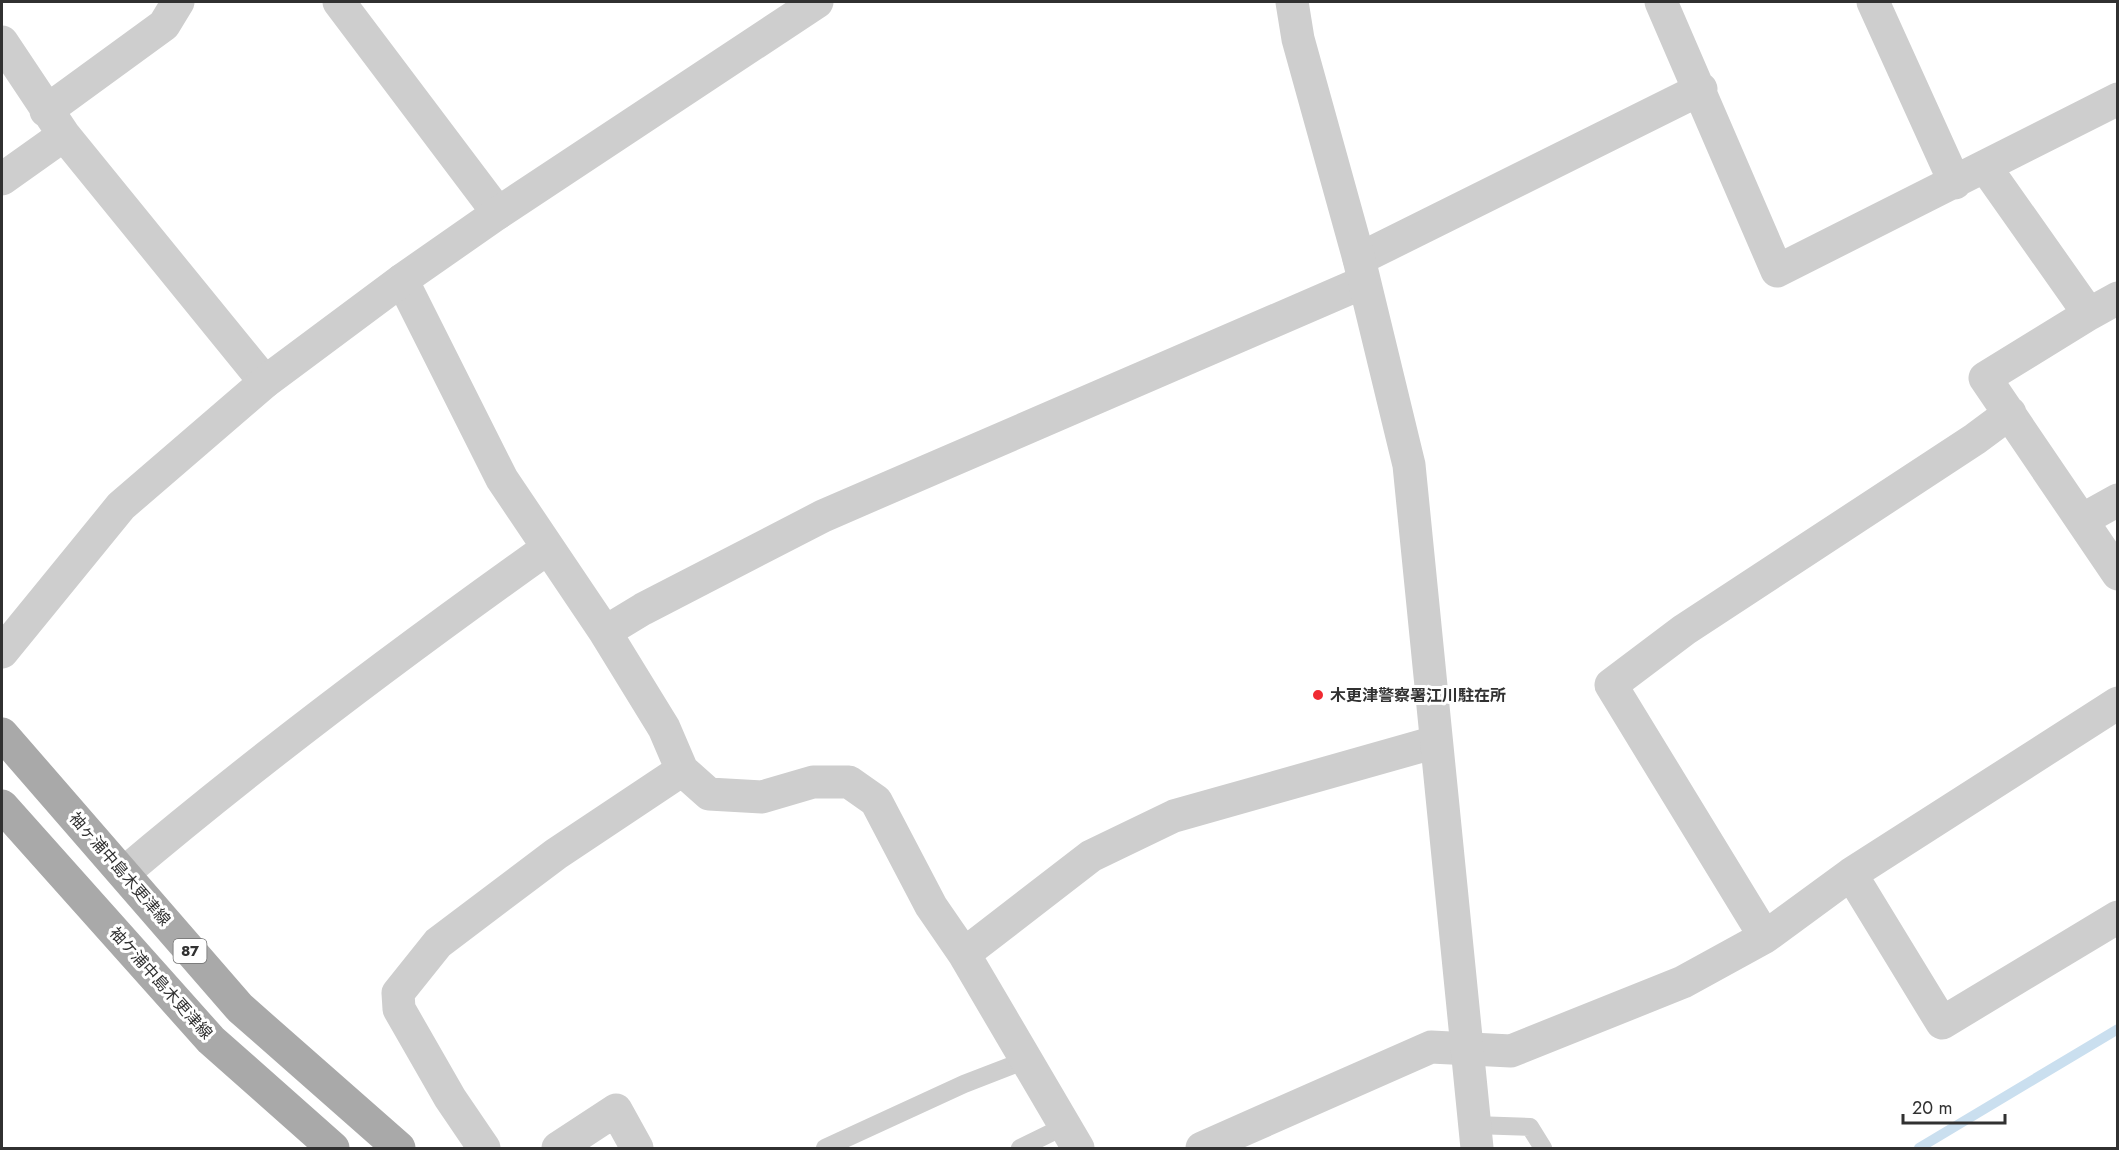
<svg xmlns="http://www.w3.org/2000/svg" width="2119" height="1150" font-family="Jost,'Noto Sans JP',sans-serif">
<rect width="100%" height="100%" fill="#fff"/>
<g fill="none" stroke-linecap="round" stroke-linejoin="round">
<path stroke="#cadfef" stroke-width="10" d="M1919,1148L2118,1029"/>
<path stroke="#cecece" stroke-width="18" d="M1474,1125L1530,1127L1543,1148
M825,1148L964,1084L1026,1060
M1020,1148L1065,1126"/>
<path stroke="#cecece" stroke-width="33" d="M339,2L498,213
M1661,2L1777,271L2118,99
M1873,2L1955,183
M2,42L64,135L265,382
M46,111L164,25L178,2
M1986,168L2089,314L1985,378L2118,574
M2,179L64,135
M1359,259L1701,89
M402,280L502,479L605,632L664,728L682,770L556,854L438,943L398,993L399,1009L450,1098L484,1148
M2089,314L2118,298
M2082,520L2118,500
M605,632L643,609L823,516L1364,282
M682,770L709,794L762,797L813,782H849L876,801L931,906L964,954L1078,1148
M124,873C260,758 403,651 548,548
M1851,874L1942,1023L2118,917
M1765,937L1611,685L1684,630L1975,439L2010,413
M964,954L1091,856L1174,816L1436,742
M558,1148L616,1110L637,1148
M1202,1148L1431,1047L1511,1051L1683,982L1765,937L1851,874L2118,703"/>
<path stroke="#cecece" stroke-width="33" d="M1292,2L1298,39L1359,259L1409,465L1477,1148
M2,652L121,506L265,382L402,280L498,213L817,2"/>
<path stroke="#a9a9a9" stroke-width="33" d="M2,734L240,1008L399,1148
M2,806L211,1040L333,1148"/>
</g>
<circle fill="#f02a32" stroke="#fff" stroke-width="2" cx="1318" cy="695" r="6"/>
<g text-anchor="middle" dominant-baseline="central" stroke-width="6" stroke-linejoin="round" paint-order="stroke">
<rect fill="#fff" stroke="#6f6f6f" stroke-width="1.5" x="173.5" y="939" width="33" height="24" rx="4.5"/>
<g font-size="15" font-weight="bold" fill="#313131">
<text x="190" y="951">87</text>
</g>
<g font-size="16" font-weight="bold" fill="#313131" stroke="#fff" text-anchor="start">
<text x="1330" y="695">木更津警察署江川駐在所</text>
</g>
<g font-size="16" fill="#313131" stroke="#fff">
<text transform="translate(120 869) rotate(49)">袖ヶ浦中島木更津線</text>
<text transform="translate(161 983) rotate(48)">袖ケ浦中島木更津線</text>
</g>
</g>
<rect width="2119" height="1150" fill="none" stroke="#313131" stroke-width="6"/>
<path d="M1903 1114v9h102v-9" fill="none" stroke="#313131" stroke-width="3"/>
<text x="1912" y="1114" font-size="18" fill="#313131" stroke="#ffffff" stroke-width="4.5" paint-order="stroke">20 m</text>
</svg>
